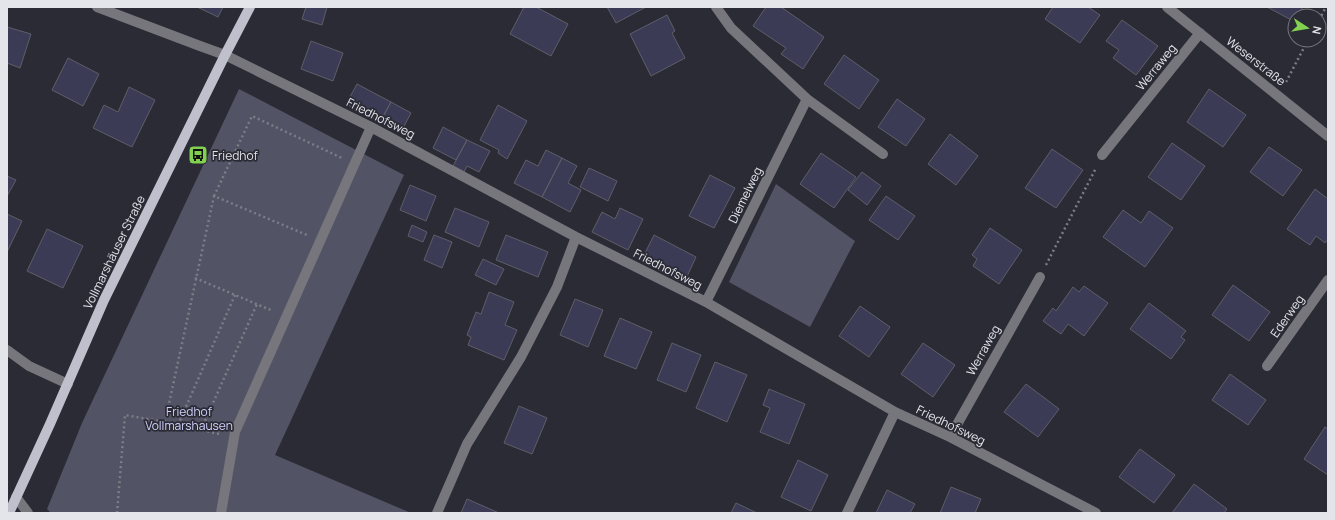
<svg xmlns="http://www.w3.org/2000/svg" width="1335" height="520" font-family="Manrope,sans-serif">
<rect width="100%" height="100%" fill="#2b2b35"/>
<path fill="#535366" d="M239,89L404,175L275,455L411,513H51L47,509L82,423Z
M776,184L855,241L810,327L729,282Z"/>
<path fill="#3c3b55" stroke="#5e5e69" d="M197,7H223L218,17Z
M306,7H327L322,25L302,19Z
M524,7H536L568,24L551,56L510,34Z
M607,7H646L616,23Z
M766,7H781L824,37L803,69L781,54L786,48L753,26Z
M1053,7H1088L1100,15L1080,43L1045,19Z
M1267,7H1303L1298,16H1295V22Z
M667,15L675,31L672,33L685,58L651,76L630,34Z
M1122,20L1158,46L1136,75L1113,58L1119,50L1106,41Z
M7,27L31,34L20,68L7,63Z
M311,41L343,53L333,81L301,69Z
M844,55L879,80L859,109L824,84Z
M68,58L99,74L83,106L52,90Z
M357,84L391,102L380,122L346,104Z
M129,87L155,100L132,147L93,128L104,105L118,112Z
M1209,89L1246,115L1223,147L1187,122Z
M897,99L925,119L906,146L878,127Z
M391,102L411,113L401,132L380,122Z
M498,105L527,121L507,159L498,153L499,150L480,140Z
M443,127L467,140L456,160L433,148Z
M950,134L978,156L956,185L928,164Z
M467,140L490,151L479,172L467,166L464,172L453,166Z
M1172,143L1205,166L1181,200L1148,177Z
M1269,147L1302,170L1283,196L1250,172Z
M1052,149L1083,170L1056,208L1025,188Z
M546,150L562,158L542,197L514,183L526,160L538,166Z
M821,153L856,177L834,208L800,184Z
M562,158L577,166L568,183L581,190L570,212L542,197Z
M589,168L617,181L608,201L580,187Z
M862,172L881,186L867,205L848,190Z
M710,175L735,188L714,228L689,216Z
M7,176L16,180L7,196Z
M410,185L436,196L426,221L400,210Z
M1315,189L1328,199V239L1325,243L1316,236L1310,245L1287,229Z
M886,196L915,216L898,240L869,220Z
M455,208L489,222L479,247L445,232Z
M620,208L643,219L628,250L592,232L602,212L615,219Z
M1123,210L1141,223L1149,211L1173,228L1145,267L1103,237Z
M7,214L22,221L7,252Z
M412,225L427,232L423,242L408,236Z
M990,228L1022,250L999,284L973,266L977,259L972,255Z
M47,229L83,246L63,288L27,271Z
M434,235L452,242L442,268L424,260Z
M506,235L548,252L538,277L496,260Z
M654,235L696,257L684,283L641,261Z
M483,259L504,269L496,285L475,275Z
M1233,285L1270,312L1249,341L1212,315Z
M1084,286L1108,303L1084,336L1068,324L1061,334L1043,321L1053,308L1056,311L1073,287L1079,292Z
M489,292L514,302L505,325L517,330L504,360L468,345L471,337L467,335L476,312L481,314Z
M575,299L603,310L588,347L560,335Z
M1149,303L1186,331L1181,337L1185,340L1171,359L1130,329Z
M860,306L890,327L869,357L839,336Z
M620,318L652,332L636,369L604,356Z
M672,343L701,355L686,392L657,380Z
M923,343L955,365L933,397L901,374Z
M715,362L747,375L727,422L696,408Z
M1230,374L1266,400L1248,425L1212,400Z
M1026,384L1059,409L1038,437L1004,412Z
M769,389L805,404L789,444L760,432L770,408L763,405Z
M519,406L547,418L532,454L504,443Z
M1325,427L1328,429V475L1304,459Z
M1140,449L1175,475L1154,503L1119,477Z
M798,460L828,475L811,511L781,497Z
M1194,484L1227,509L1224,513H1172Z
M951,487L981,499L975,513H940Z
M887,490L915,504L910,513H876Z
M467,499L499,513H461Z
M736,503L757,513H731Z"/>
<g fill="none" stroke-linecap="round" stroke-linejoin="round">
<path stroke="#7c7d85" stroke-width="2.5" stroke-dasharray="2 3" stroke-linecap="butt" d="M1319,20L1326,7
M1286,82L1308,40
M214,196L252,116L342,158
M1046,265L1096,168
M195,278L273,311
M178,425L235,295
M201,430L257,304
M219,434L165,422L214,196L307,235
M117,513L125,415L165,422"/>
<path stroke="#76767c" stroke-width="10" d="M97,7L200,46L225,55L371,127L576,237L706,302L895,412L950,437L1096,513
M1167,7L1328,136
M807,99L883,154
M1102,155L1200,33
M706,302L807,99L731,28L716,7
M7,350L29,366L68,384
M1267,366L1328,280
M950,437L1040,277
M16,497L28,513
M221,513L235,432L371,127
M437,513L467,444L521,357L557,287L576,237
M847,513L895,412"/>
<path stroke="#c0c0cc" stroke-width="10" d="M9,513L50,424L104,300L225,55L250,7"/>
</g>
<defs>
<symbol id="bus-square" viewBox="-11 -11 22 22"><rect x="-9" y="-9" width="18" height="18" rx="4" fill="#82d04f" stroke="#2b2b35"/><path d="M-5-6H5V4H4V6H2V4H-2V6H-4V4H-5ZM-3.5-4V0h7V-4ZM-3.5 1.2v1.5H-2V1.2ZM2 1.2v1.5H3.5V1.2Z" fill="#111"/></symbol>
</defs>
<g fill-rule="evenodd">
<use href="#bus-square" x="187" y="144" width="22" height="22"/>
</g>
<g text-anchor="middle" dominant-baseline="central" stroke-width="3.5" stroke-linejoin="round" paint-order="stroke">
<g font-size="12" fill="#e4e5eb" stroke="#2b2b35">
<text transform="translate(1256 61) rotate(38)">Weserstraße</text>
<text transform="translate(1156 67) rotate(-51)">Werraweg</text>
<text transform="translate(381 118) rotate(27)">Friedhofsweg</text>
<text transform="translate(745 195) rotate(-64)">Diemelweg</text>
<text transform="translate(114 252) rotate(-64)">Vollmarshäuser Straße</text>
<text transform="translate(668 269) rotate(27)">Friedhofsweg</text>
<text transform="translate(1287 316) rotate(-55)">Ederweg</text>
<text transform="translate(983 350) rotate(-61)">Werraweg</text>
<text transform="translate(951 425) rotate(26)">Friedhofsweg</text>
</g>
<g font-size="12" fill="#e4e5eb" stroke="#2b2b35" text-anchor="start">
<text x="212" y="155">Friedhof</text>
</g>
<g font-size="12" fill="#d2d2fe" stroke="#2b2b35">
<text x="189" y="411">Friedhof<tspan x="189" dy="14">Vollmarshausen</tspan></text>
</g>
</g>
<rect width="1335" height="520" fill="none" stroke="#e4e5eb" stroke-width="16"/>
<g transform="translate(1307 28) rotate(102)"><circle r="19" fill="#2b2b35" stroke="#75757e"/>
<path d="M0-3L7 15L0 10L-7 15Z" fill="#82d04f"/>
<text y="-6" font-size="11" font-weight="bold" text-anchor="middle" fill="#e4e5eb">N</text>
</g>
</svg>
